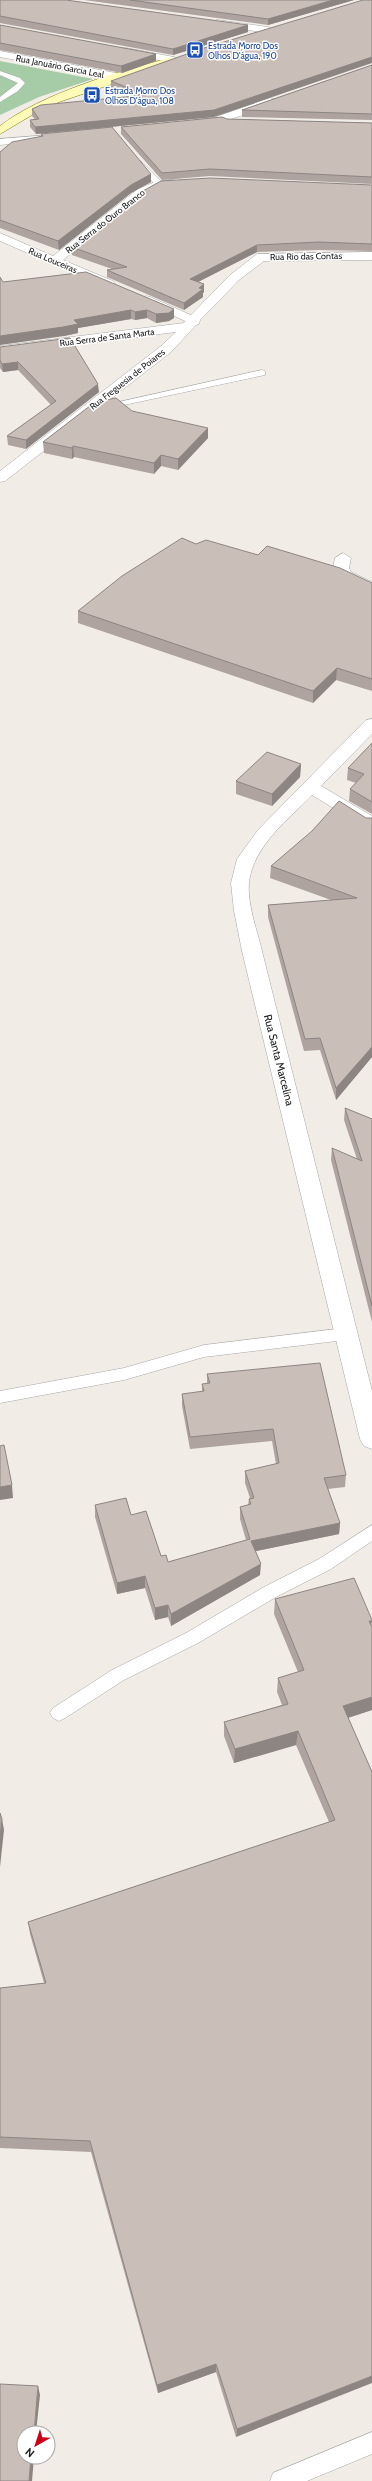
<svg xmlns="http://www.w3.org/2000/svg" width="372" height="2481" font-family="Cabin,sans-serif">
<rect width="100%" height="100%" fill="#f1ece6"/>
<path fill="#a5cca7" d="M0,61L93,79L39,97L0,115Z"/>
<g fill="none" stroke-linecap="round" stroke-linejoin="round">
<defs>
<path id="lane" d="M0,71L20,78L25,83L18,91L0,102V97L18,83L0,75Z
M137,161H141L162,182V186H156L137,163Z
M262,370L265,371V375L105,409L101,406Z
M345,1328L350,1330L352,1334L350,1338L345,1340L204,1357L124,1380L0,1403V1391L124,1368L204,1345Z
M372,1525V1541L331,1569L276,1597L198,1643L124,1680L65,1718L59,1721L53,1718L50,1713L53,1708L112,1670L186,1633L264,1587L319,1559Z
M372,2432V2454L307,2481H270L273,2473Z"/>
<path id="street" d="M217,20L268,27L273,30L268,33L214,25L212,23Z
M126,48L174,57L179,60L174,63L122,53V49Z
M0,51L121,74L126,77L121,80L0,57Z
M270,98L274,99V103C260,108 199,135 189,123L194,120L213,118Z
M49,135L54,138L53,140L0,145V139Z
M178,179L182,180V184L161,187L146,193L63,260L113,281L115,284L113,287H105L0,241V233L53,256L138,189L155,182Z
M372,252V260L264,261L239,280L200,320L199,324L196,325L171,352L5,481L0,482V471L161,346L176,332L0,354V346L184,323L185,321L140,300L146,296L150,297L191,315L230,275L257,254Z
M343,553L351,558L349,568L351,572L372,582V593L341,578L333,568L335,558Z
M372,719V734L321,786L372,816V829L366,828L312,795C288,820 254,845 249,882C247,904 257,930 262,951L372,1391V1449L364,1446L360,1439L242,951L234,911L231,883L237,859L258,830L366,720Z"/>
<path id="secondary" d="M170,58L174,59V63L59,102L37,112L0,134V126C41,94 119,71 170,58Z"/>
</defs>
<use href="#lane" stroke="#a7a7a7" stroke-width="1"/>
<use href="#street" stroke="#a7a7a7" stroke-width="1"/>
<use href="#secondary" stroke="#7e7e00" stroke-width="1"/>
<use href="#lane" fill="#fff" fill-rule="evenodd"/>
<use href="#street" fill="#fff" fill-rule="evenodd"/>
<use href="#secondary" fill="#fefab7" fill-rule="evenodd"/>
</g>
<path fill="#aea39f" d="M0,0L248,25V32L173,55L0,23Z
M84,0H354L268,25Z
M0,25L156,54V61L122,73L0,50Z
M372,65V120L242,117V110Z
M111,81L214,117L36,134L30,127V120L35,119L32,116V109L133,96L111,88Z
M227,119L372,123V184L210,176L162,180L121,134V127Z
M41,134L151,174V182L131,193L59,250L0,228V152L41,136Z
M372,185V251L318,250L257,252L198,282L204,284V292L203,293V297L184,310L107,277V270L112,269L72,255V247Z
M3,282L174,309V318L169,321L156,323L147,318L135,320L131,319L78,328V333L64,336Z
M0,347L99,392L26,449L8,445L7,436L51,405L18,370L3,372L0,368Z
M132,411L208,438L178,470L161,466L154,474L74,457L72,459L44,453L43,442Z
M196,544L258,555L372,583V691L336,680L313,703L78,623V611Z
M372,743V814L349,801L350,789L356,783L347,780L348,768Z
M301,764L300,777L272,806L236,794V781Z
M366,818H372V1057L336,1100L320,1050L304,1051L268,917V905L331,900L270,878L271,866Z
M345,1108L372,1119V1322L331,1160L332,1148L357,1159L344,1120Z
M207,1374L346,1475L345,1487L328,1489L340,1523L339,1534L256,1551L260,1575L171,1626L168,1617L155,1620L145,1588L117,1594L95,1517V1505L131,1515L161,1556L168,1562L246,1540L240,1519V1507L248,1505L249,1499L250,1498L245,1483V1471L276,1464L272,1441L190,1449L182,1406V1394L202,1392V1384H207Z
M275,1599L371,1626L372,1710L348,1718L372,1772L236,2437L216,2372L158,2393L91,2152L0,2148V1988L44,1983L30,1934L28,1922L329,1822L296,1745L234,1763L224,1736V1722L282,1705L277,1692L278,1678L298,1672L274,1614Z"/>
<path fill="#8d8582" d="M333,0H354L268,25V19Z
M248,25V32L173,55V49Z
M156,54V61L122,73L121,66Z
M372,57V63L214,117L36,134L35,127Z
M151,174V182L131,193L59,250L58,241L131,185Z
M257,245V252L190,286V279Z
M204,284V292L203,293V297L184,310V303L199,288Z
M174,309V318L169,321L156,323V314Z
M131,310V319L78,328V333L64,336L0,345V336L74,320Z
M147,310V318L135,320V312Z
M18,362V370L3,372L2,364Z
M98,384L99,392L26,449V440Z
M208,428V438L178,470V459Z
M73,446L74,457L72,459V448Z
M161,455V466L154,474V463Z
M337,668L336,680L313,703V691Z
M301,764L300,777L272,806V794Z
M372,1047V1057L336,1100V1088Z
M12,1485L13,1498L0,1500V1487Z
M340,1523L339,1534L251,1552V1541Z
M261,1564L260,1575L171,1626V1614Z
M145,1576V1588L117,1594V1583Z
M168,1605V1617L155,1620V1608Z
M369,1621H372L370,1635Z
M372,1697V1710L341,1720L343,1706Z
M298,1731L296,1745L234,1763L235,1749Z
M2,1819L4,1830L0,1867V1839Z
M216,2364V2372L158,2393L157,2385Z
M372,2376V2383L236,2437L237,2429Z
M38,2386L40,2395L36,2433H34Z
M31,2457H34L32,2481H29Z"/>
<path fill="#cabeb9" stroke="#8d8582" d="M0,0H66L248,25L173,49L0,16Z
M130,0H333L268,19Z
M363,0H372V57L214,110L35,127L30,120L39,119L32,109L41,105L146,95L111,81L201,49Z
M0,25L156,54L121,66L0,43Z
M372,65V114L242,110Z
M222,117L227,119L372,123V177L210,169L162,173L121,127Z
M112,127L151,174L131,185L58,241L0,220V152L12,142L43,136L41,134Z
M210,178L372,185V244L319,242L257,245L190,279L204,284L199,288L203,289L184,303L107,270L127,267L72,247L141,192L161,181Z
M86,272L174,309L169,313L156,314L147,310L135,312L131,310L74,320L78,324L63,327L0,336V277L3,282Z
M70,338L98,384L26,440L7,436L56,401L18,362L2,364L0,360V347Z
M116,398L132,411L208,428L178,459L161,455L154,463L73,446L72,448L43,442L95,402Z
M182,538L196,544L206,540L258,555L267,546L340,568L372,583V679L337,668L313,691L78,611L122,576Z
M372,743V802L350,789L364,774L348,768Z
M267,752L301,764L272,794L236,781Z
M339,801L366,818H372V1047L336,1088L320,1038L305,1039L268,905L357,898L271,866L312,831Z
M345,1108L372,1119V1306L332,1148L362,1161Z
M320,1363L346,1475L324,1478L340,1523L251,1541L261,1564L171,1614L168,1605L155,1608L145,1576L117,1583L95,1505L126,1498L131,1515L146,1511L161,1556L166,1555L168,1562L250,1539L240,1507L251,1504L249,1499L254,1498L245,1471L279,1463L273,1429L190,1437L182,1394L204,1391L202,1384L210,1383L207,1374Z
M4,1445L12,1485L0,1487V1446Z
M354,1578L372,1620V1621H369L372,1627V1697L343,1706L372,1772V2376L237,2429L216,2364L157,2385L90,2141L0,2137V1988L46,1983L28,1922L335,1820L298,1731L235,1749L224,1722L288,1704L278,1678L304,1670L275,1599Z
M0,1813L2,1819L0,1839Z
M0,2384L38,2386L34,2433H24V2457H31L29,2481H0Z"/>
<defs>
<symbol id="bus-square" viewBox="-11 -11 22 22"><rect x="-9" y="-9" width="18" height="18" rx="4" fill="#1a4fb4" stroke="#fff"/><path d="M-5-6H5V4H4V6H2V4H-2V6H-4V4H-5ZM-3.5-4V0h7V-4ZM-3.5 1.2v1.5H-2V1.2ZM2 1.2v1.5H3.5V1.2Z" fill="#fff"/></symbol>
</defs>
<g fill-rule="evenodd">
<use href="#bus-square" x="185" y="40" width="20" height="20"/>
<use href="#bus-square" x="82" y="85" width="20" height="20"/>
</g>
<g text-anchor="middle" dominant-baseline="central" stroke-width="3" stroke-linejoin="round" paint-order="stroke">
<g font-size="9" fill="#164399" stroke="#fff" text-anchor="start">
<text x="208" y="45">Estrada Morro Dos<tspan x="208" dy="10">Olhos D'água, 190</tspan></text>
<text x="105" y="90">Estrada Morro Dos<tspan x="105" dy="10">Olhos D'água, 108</tspan></text>
</g>
<g font-size="9" fill="#202020" stroke="#fff">
<text transform="translate(60 66) rotate(11)">Rua Januário Garcia Leal</text>
<text transform="translate(105 221) rotate(-38)">Rua Serra do Ouro Branco</text>
<text transform="translate(306 256) rotate(-1)">Rua Rio das Contas</text>
<text transform="translate(53 260) rotate(23)">Rua Louceiras</text>
<text transform="translate(107 337) rotate(-7)">Rua Serra de Santa Marta</text>
<text transform="translate(127 379) rotate(-38)">Rua Freguesia de Poiares</text>
</g>
<g font-size="11" fill="#202020" stroke="#fff">
<text transform="translate(279 1060) rotate(76)">Rua Santa Marcelina</text>
</g>
</g>
<g transform="translate(36 2445) rotate(219)"><circle r="19" fill="#ffffff" stroke="#a6a6a6"/>
<path d="M0-3L7 15L0 10L-7 15Z" fill="#d00016"/>
<text y="-6" font-size="11" font-weight="bold" text-anchor="middle" fill="#202020">N</text>
</g>
</svg>
